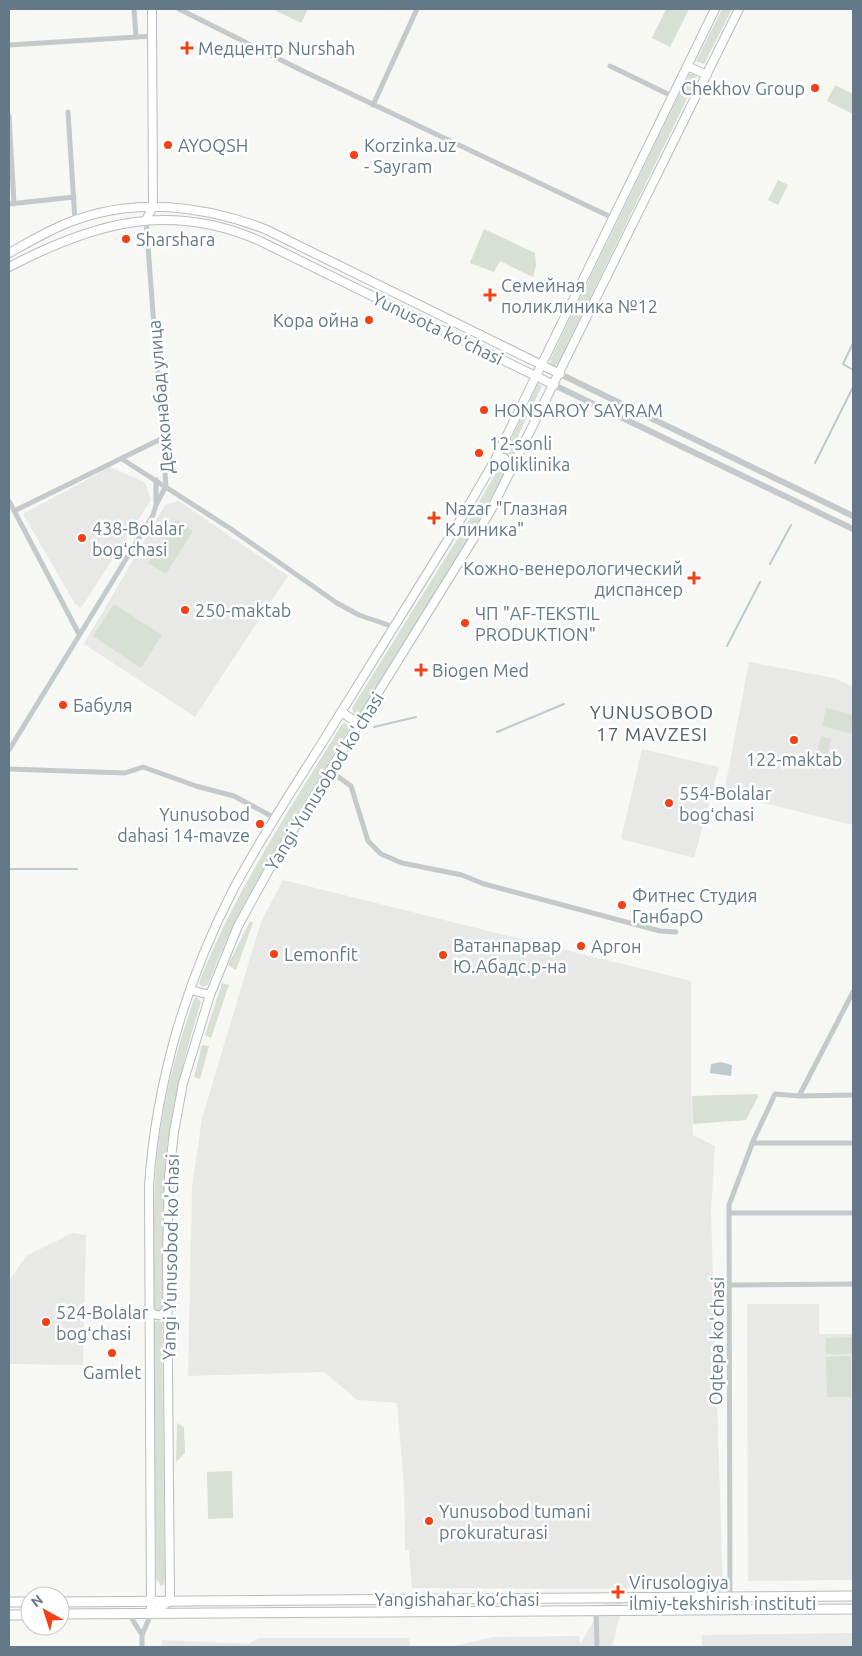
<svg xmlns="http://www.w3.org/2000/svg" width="862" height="1656" font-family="Ubuntu,sans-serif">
<rect width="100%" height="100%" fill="#f7f7f3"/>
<path fill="#e8e8e6" d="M110,467L145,482L151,500L81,608L75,604L23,514Z
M179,501L288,576L195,717L84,644L165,505Z
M749,662L834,678L853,687V825L724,793Z
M642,749L719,767L694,858L621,839Z
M283,880L691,981V1091L693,1135L715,1146L711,1212L723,1589L627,1588L612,1647H449L494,1637L579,1636L580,1644L613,1589L412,1588L409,1550H405L404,1486L397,1403L357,1400L324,1372L188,1376L192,1187L202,1118L261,922Z
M73,1233L86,1235L83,1365L9,1364V1281L26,1256Z
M747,1304H819V1334H853V1580L748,1581Z
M853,1633V1647H702V1635Z
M258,1638H409L410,1647H161L162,1640L249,1644Z"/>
<path fill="#d8dfd4" d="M272,9H308L301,23Z
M666,9H689L670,47L652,38Z
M722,9H732L704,64L696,61Z
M689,74H694L697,78L559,362L553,368L550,367L551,358Z
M835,85L853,94V114L827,101Z
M778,180L788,185L778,205L768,200Z
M484,229L535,253L536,266L533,277L500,261L494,272L470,263Z
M538,384L542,386L519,434L512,458L504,454Z
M501,464H504L507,469L472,533L360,713L354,714L352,708L464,528Z
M176,520L193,531L166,574L148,563Z
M114,604L162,635L141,668L93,636Z
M826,708L853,715V734L822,726Z
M345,723L350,728C299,812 242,893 208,985L202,987L199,983C235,890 291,808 342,724Z
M821,736L831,739L826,761L816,758Z
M250,921L253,923L236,970L228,965Z
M222,983L229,985L211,1038L205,1035Z
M197,997L201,1002C187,1048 174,1094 168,1142C161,1197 163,1253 163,1309L158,1311L153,1309C154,1244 151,1177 163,1113C170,1075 181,1036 194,999Z
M202,1045L209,1046L200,1079L194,1077Z
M757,1094L758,1097L746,1120L693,1124L692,1096Z
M158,1320L162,1323L165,1578L164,1584L161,1586L156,1578L153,1323Z
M853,1337V1354H826V1338Z
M851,1356V1397H827L826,1357Z
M177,1423L184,1427L185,1453L176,1462Z
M232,1471L233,1518L208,1519L207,1472Z"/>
<path fill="#bdcace" d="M721,1062L732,1065L731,1076L710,1073L711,1064Z"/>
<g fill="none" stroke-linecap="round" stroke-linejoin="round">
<path stroke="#bdcace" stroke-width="2" d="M853,343L843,364L853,370
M815,463L853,387
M770,564L791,525
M727,646L760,582
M374,727L416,717
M497,732L564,704
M9,869H77"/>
<defs>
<path id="secondary" d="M687,66L707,75
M146,220L153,206L152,9
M9,253C29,242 49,230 70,222C135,197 204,205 267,230L560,374
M9,267C93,223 169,201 260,241L554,385
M495,460L504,458L512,470
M341,712L360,724
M191,990L210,995
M148,1309C153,1314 155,1316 162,1315L167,1308
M151,1614L170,1601L167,1256L169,1176L174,1132L183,1083L210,995L238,926L272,864L490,512L739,9
M151,1614L149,1186C156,1083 186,981 233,890C261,837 295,786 327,735C372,662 417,590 462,517L495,460L715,9"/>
<path id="primary" d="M9,1602H30
M60,1602L853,1596
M60,1614L853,1609
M9,1615H30"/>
</defs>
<use href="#secondary" stroke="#b6bcc0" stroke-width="10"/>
<use href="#primary" stroke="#b7bcbf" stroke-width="11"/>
<path stroke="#c4c9cc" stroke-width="5" d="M134,9L136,37
M179,9L305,72L613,218
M9,45L153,36
M610,66L672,96
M373,105L417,9
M68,112L75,220
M9,116L14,204
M9,204L74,197
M122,459L231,529L337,603L359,615L394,627
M9,501L79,634
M156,502V480
M14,511L163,438
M9,750L153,515L156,505L166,486L146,220
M9,769L125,773L143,767L196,786L234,796L275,818
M330,771L351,786L368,841L381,854L402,863L462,875L484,884L660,931L676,932
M799,1096L853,1095
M752,1143H853
M729,1213H853
M731,1285L853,1284
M730,1610L729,1205L754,1139L775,1094L799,1096L853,992
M596,1611L597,1647
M129,1614L142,1635
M142,1647V1635L151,1614"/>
<path stroke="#c4c9cc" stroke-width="6" d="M560,374L853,516
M554,385L853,529"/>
<use href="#secondary" stroke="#fff" stroke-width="8"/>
<use href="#primary" stroke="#fff" stroke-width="9"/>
</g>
<g fill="#f53f15" stroke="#fff" stroke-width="2">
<path d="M184.5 40.5h5v5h5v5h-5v5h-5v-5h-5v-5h5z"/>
<circle cx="815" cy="88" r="5"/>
<circle cx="168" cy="145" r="5"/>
<circle cx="354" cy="155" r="5"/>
<circle cx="126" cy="239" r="5"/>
<path d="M487.5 287.5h5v5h5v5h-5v5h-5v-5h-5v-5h5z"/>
<circle cx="369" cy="320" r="5"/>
<circle cx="484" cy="410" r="5"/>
<circle cx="479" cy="453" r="5"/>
<path d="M431.5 510.5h5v5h5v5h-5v5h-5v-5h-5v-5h5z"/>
<circle cx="82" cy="538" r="5"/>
<path d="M691.5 570.5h5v5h5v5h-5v5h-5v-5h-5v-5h5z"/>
<circle cx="185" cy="610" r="5"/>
<circle cx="465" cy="623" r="5"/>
<path d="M418.5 662.5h5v5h5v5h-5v5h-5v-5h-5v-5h5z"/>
<circle cx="63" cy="705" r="5"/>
<circle cx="794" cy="740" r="5"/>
<circle cx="669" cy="803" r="5"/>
<circle cx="260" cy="824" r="5"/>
<circle cx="622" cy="905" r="5"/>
<circle cx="581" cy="946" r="5"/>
<circle cx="274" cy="954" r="5"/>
<circle cx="443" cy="955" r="5"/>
<circle cx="46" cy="1322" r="5"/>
<circle cx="112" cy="1353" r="5"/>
<circle cx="429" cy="1521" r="5"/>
<path d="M615.5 1584.5h5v5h5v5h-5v5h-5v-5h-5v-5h5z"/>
</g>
<g text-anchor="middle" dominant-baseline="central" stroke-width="5" stroke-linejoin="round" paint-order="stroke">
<g font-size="18" fill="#637987" stroke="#fff" text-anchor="start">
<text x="198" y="48">Медцентр Nurshah</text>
<text x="805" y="88" text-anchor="end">Chekhov Group</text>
<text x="178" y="145">AYOQSH</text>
<text x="364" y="145">Korzinka.uz<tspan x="364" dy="21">- Sayram</tspan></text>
<text x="136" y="239">Sharshara</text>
<text x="501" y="285">Семейная<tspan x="501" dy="21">поликлиника №12</tspan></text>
<text x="359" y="320" text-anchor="end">Кора ойна</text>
<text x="494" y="410">HONSAROY SAYRAM</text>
<text x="489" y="443">12-sonli<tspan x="489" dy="21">poliklinika</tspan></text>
<text x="445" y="508">Nazar "Глазная<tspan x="445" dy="21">Клиника"</tspan></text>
<text x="92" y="528">438-Bolalar<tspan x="92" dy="21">bogʻchasi</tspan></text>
<text x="683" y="568" text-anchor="end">Кожно-венерологический<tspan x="683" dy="21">диспансер</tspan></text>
<text x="195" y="610">250-maktab</text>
<text x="475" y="613">ЧП "AF-TEKSTIL<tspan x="475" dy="21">PRODUKTION"</tspan></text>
<text x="432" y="670">Biogen Med</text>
<text x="73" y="705">Бабуля</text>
<text x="794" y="759" text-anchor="middle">122-maktab</text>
<text x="679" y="793">554-Bolalar<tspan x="679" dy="21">bogʻchasi</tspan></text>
<text x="250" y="814" text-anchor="end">Yunusobod<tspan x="250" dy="21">dahasi 14-mavze</tspan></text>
<text x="632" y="895">Фитнес Студия<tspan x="632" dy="21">ГанбарО</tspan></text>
<text x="453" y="945">Ватанпарвар<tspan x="453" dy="21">Ю.Абадс.р-на</tspan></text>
<text x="591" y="946">Аргон</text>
<text x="284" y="954">Lemonfit</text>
<text x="56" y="1312">524-Bolalar<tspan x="56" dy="21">bogʻchasi</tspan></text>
<text x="112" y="1372" text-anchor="middle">Gamlet</text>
<text x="439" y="1511">Yunusobod tumani<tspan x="439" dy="21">prokuraturasi</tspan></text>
<text x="629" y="1582">Virusologiya<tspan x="629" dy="21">ilmiy-tekshirish instituti</tspan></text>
</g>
<g font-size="18" fill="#637987" stroke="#fff">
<text transform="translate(438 328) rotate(26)">Yunusota koʻchasi</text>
<text transform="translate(160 397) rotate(-95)">Дехконабад улица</text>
<text transform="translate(324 781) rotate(-58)">Yangi Yunusobod ko'chasi</text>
<text transform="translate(170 1257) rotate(-89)">Yangi Yunusobod ko'chasi</text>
<text transform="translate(716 1341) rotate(-89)">Oqtepa ko'chasi</text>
<text x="457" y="1599">Yangishahar ko‘chasi</text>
</g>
<g font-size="19" letter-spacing="1" fill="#51616c" stroke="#fff">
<text x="652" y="712">YUNUSOBOD<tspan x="652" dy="22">17 MAVZESI</tspan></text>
</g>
</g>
<rect width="862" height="1656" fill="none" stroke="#637987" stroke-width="20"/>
<g transform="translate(45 1611) rotate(321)"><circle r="24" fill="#ffffff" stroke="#c1c9cf"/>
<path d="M0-4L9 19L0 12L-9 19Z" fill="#f53f15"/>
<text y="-8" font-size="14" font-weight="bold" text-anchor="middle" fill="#637987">N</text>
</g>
</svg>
